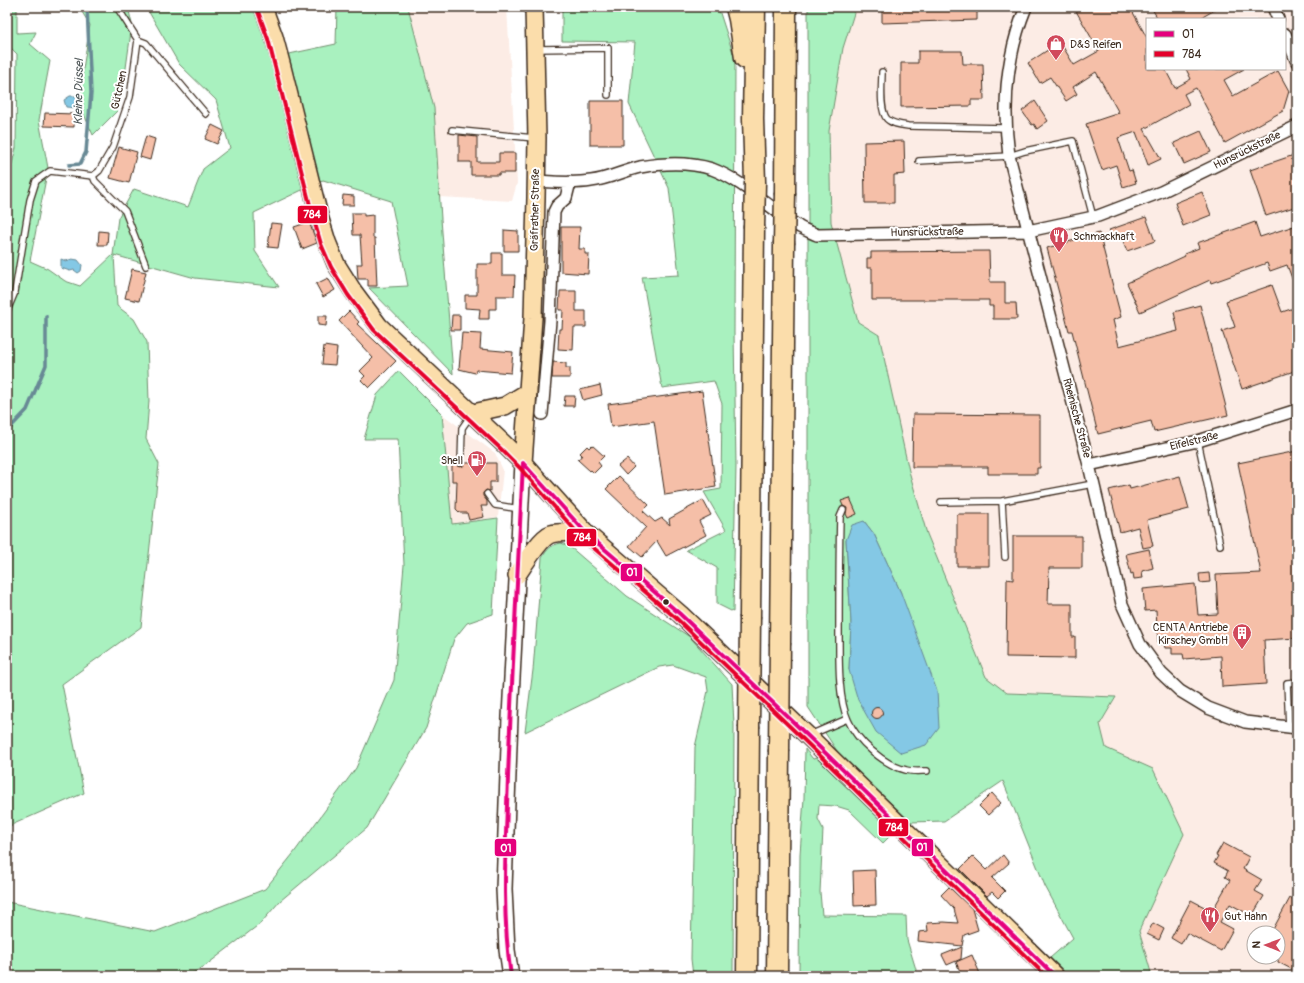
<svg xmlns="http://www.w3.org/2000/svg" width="1304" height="983" font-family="Pangolin,sans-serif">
<rect width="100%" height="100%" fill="#fff"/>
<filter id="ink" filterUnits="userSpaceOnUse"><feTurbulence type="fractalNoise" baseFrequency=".025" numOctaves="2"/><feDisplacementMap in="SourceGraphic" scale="8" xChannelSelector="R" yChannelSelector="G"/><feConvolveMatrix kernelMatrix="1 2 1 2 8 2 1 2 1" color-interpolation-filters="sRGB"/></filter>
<g filter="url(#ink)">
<path fill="#fcece5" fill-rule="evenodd" d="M408,7H507L517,183L512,201L439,197L434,108Z
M856,7H1297V976H1152L1139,931L1184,834L1153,769L1106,748L1100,724L1116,697L1007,693L986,678L927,534L909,471L879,335L858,322L831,222L829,131L843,48ZM1147,19H1285V69H1147ZM1254,933H1278V957H1254Z
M442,414L495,453L503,470L498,517L452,524Z"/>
<path fill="#a9f1bf" stroke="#728e6e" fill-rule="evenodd" d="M7,7H17V33L36,32L30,44L50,61L39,120L48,168L30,261L48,269L65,281L80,286L113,255L118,218L134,189L188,207L203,169L230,148L216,100L179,64L146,7H257L275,57L336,44L337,7H408L434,108L441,219L453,374L369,288L408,286L391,201L323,180L254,213L255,251L279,287L195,278L114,255L117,306L134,319L147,342L149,401L146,439L159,464L141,627L62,684L84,793L7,827V183L16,148L17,54L7,44Z
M79,7H128L132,24L126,68L118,110L93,135L78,101L90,25Z
M562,7H718L735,59L734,332L736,466L733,612L717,604V568L686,550L726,530L704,492L721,489L722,404L714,381L662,388L642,277L679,275L669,188L629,104L635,42L562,41Z
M808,7H856L843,48L829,131L831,222L858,322L879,335L909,471L927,534L986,677L1007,693L1116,697L1100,724L1106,748L1153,769L1184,834L1139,931L1152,976H1068L1050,958L1073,938L1045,886L1003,781L944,821L911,822L839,754L808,707ZM864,521L874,534L901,593L849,670L851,622L846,540Z
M399,371L442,414L452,524L498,518L493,614L467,623L454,639L426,728L367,828L280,901L261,923L205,966L187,976H7V902L155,932L265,889L293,854L356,768L394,680L404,565L398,439H364L377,395Z
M561,543L569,546L627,596L690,637L732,684L734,725L733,976H693L691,959L695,747L708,691L706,677L673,665L659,667L525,732L533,670L542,558C547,549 551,545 561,543Z
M805,749L813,759L820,757L895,831L883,843L849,810L836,806L819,805L818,819L823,829L820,892L822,915L906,916L907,940L918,976H799L800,854L804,798Z"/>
<path fill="#84c8e5" stroke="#678995" d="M70,96H77L81,99V104L77,108L66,107L64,100Z
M61,259L66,261L72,259L78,260L82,265L81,271L78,273L74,270L70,271L61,268Z
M864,521L874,534L901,593L937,691L939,728L926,745L901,753L876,732L858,700L849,670L851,622L846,540L852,525Z"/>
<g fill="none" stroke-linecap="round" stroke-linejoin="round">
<path stroke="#678995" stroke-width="3.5" d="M69,165L80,164L86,152L91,93L87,7
M7,431L27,410L46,365V316"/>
</g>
<path fill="#f5bfa8" stroke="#3b2a1e" d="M882,7H977V20L882,23Z
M1083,7H1130L1147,38V69H1165L1175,88L1191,79L1186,69H1244L1224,80L1233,96L1278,71L1289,91L1283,111L1225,143L1196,88L1184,94L1189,104L1144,129L1161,159L1148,165L1136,132L1118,138L1129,171L1132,170L1136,183L1123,187L1116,165L1102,170L1086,124L1119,113L1096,72L1073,87L1077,94L1066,101L1050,77L1040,83L1028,63L1060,42L1074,65L1099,51L1076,11Z
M1151,7H1220L1199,19H1158Z
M918,51H962L963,64H983L984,100H971V106L901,107V63H918Z
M590,101H623V145H590Z
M1035,101L1048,121L1037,129L1034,124L1032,125L1022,111Z
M45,113L74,114V127L44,126Z
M212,125L224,131L217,144L205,139Z
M1201,131L1211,152L1184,164L1174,143Z
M459,135L477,137V162H499V153H515V173H499V175H471V162H459Z
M146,136L155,139L150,160L140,157Z
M904,141L905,174L894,175V203H865L864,142Z
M119,147L137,152L129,183L110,178Z
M1297,154V206L1266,216L1250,170Z
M1202,192L1211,215L1183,226L1175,203Z
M343,195L354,196V205H342Z
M352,213H364V216L373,215V238H375L377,286H368V279H358L357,264H362L360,235H353Z
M1146,217L1155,241L1127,251L1121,236L1112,239L1109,230Z
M309,222L317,243L302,249L294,227Z
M1255,222L1260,237L1297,225V289H1296L1287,265L1270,271L1267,263L1211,283L1210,280L1140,312L1127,283L1185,256L1184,254L1199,248L1197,243Z
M271,223L282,224L278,248L268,247Z
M561,227H580L579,249H585V254H589L588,274L561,272Z
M504,230L518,231V251H504Z
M99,231L108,232L107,245H98Z
M1099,233L1121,317L1113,320L1119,346L1178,331L1174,312L1200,305L1228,415L1154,432L1151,421L1098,434L1072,331H1069L1047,248Z
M989,251L990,282H1005V303H1016L1017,319H993V306H989V300H872V268H867V258H871V252Z
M492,253H502V275H515L514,296H496V309H489V319H479L480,309L465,308V295H477V264H492Z
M132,269L146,272L139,301L125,298Z
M328,278L335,290L323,297L316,284Z
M1272,285L1282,312L1297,307V370L1242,389L1222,331L1235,327L1226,301Z
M560,291H576V311H586V327H574L573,350L558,349L559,329H562L563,310H559Z
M349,311L359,322L357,324L396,361L369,388L361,380L365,376L360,371L373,358L339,321Z
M452,315H460V330H451Z
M318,316H327L326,326L318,325Z
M462,333L481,334L480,349L513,352L511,373L476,370L475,373L459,369Z
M324,346L337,348L335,365L322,364Z
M553,362L566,363V368H570V378H552Z
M600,385L602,395L583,400L580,390Z
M702,391L716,487L665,495L654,421L611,427L608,404Z
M565,396H575L574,406H564Z
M913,414L1040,415V468H1037V474H988V467H912Z
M592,445L604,456L598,462L601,466L594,473L591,470L590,471L578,460L582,455L580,453L587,446L589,448Z
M1297,451V638L1264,640L1266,684L1222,687L1221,656L1184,659L1183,654H1172V648H1165L1164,644H1158L1156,610L1145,611L1143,589L1195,584L1198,615L1218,614L1216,575L1261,573L1238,463Z
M627,459L634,467L626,475L618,466Z
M452,463H457L458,466L461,467L465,463H496V482H490V491L486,490L483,493V496L487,501V506H481L484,517L469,520L467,513H460L456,509L457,481H452Z
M619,476L649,505L643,511L655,522L662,518L670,525L669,519L703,500L711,515L699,521L706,535L666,556L657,541L642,557L629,546L646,527L606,489Z
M1180,476L1189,509L1147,520L1153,546L1143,548L1138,527L1120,532L1109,490L1129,485L1130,489Z
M850,498L857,514L848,518L846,514L847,508L843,506L841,501Z
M957,514H989V566H957Z
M1013,536H1082V568H1049L1048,604H1072V637H1075V658L1006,657L1007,579L1013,580Z
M1149,549L1153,568L1142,571L1143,578L1134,579L1133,573L1131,574L1126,554Z
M1209,573L1210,582L1200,583L1199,574Z
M871.5 713a5.5 5.5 0 1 1 11 0a5.5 5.5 0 1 1-11 0Z
M992,793L1001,803L988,815L979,806Z
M1223,843L1249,857L1243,869L1262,880L1255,891L1264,896L1252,916L1230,904L1220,922L1233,929L1221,951L1187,933L1181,944L1171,938L1191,900L1212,911L1230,880L1225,877L1228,871L1214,863L1218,856L1216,855Z
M1003,855L1009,863L992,878L1005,891L998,898L992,892L987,896L960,869L973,856L987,870Z
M875,870L876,905L854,906L853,871Z
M949,887L972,909L978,930L964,935L962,946L918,941L919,932L928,931L927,923L944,922L958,923L954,909L941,895Z
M1290,898L1297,902V972L1278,962V933H1271Z
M1153,923L1164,929L1159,940L1147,934Z
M962,947L961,959L947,965L942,955Z
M972,955L981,976H962L956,962Z"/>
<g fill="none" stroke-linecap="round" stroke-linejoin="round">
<defs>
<path id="service" d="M138,40L146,43L206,114
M537,49L608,48V95
M882,72C882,84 879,110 887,119C892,124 901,125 908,126L1005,128
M452,130L534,138
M919,161L1009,156L1025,151L1073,141L1093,217
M93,176L95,181L125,211L146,266
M7,311L15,292L30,200L36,181L50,171L93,176L99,171L113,147L130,97L138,40L117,7
M1198,441L1220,545
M461,463L462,428L471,415
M487,494L495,505L520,509
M941,502L1002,501
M843,510L840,517C839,556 839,596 839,636C839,659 838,699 848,720C857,741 884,765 906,770C913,772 921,771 927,771
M1005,557L1002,501L1093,484
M1289,727L1287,683L1297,682
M810,735L847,719"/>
<path id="minor" d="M1026,7C1006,56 1002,104 1009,156L1089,465L1122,604L1140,644L1161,673L1180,691L1208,708L1245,722L1297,728
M1273,7L1278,19
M1285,34L1297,62
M536,181C554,182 573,184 591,181C609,179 623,171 640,167C663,163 690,162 712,169C744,181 769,208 798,226C804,230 811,232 817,235L1028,231L1098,216L1161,192L1297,126
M542,414L550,321L554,212L557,206L566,198L570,182
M1089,465L1198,441L1297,410"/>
<path id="secondary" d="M511,976L507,950L504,889L510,717L523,463"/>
<path id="primary" d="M263,7L274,37L282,67L319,216L327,242L336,264L353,291L379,326L504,444L523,463L586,533L680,614L808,736L1055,976
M473,413L505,406L528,392
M523,463L533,318L536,198L537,138L534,7
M517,575C523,566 541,537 551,534C561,531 575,533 586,533"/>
<path id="motorway" d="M736,7L739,19L745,58
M755,182L753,119L755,7
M785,193L786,7
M750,616L754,228
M780,643L784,244
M747,976L749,728
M777,976L779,752"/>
</defs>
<use href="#service" stroke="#3b2a1e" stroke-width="8"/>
<use href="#minor" stroke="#3b2a1e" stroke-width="14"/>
<use href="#secondary" stroke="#3b2a1e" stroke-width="18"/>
<use href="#primary" stroke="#3b2a1e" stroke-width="20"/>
<use href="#motorway" stroke="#3b2a1e" stroke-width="23"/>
<use href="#service" stroke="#fff" stroke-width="5.5"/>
<use href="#minor" stroke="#fff" stroke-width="11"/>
<use href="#secondary" stroke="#fff" stroke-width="15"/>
<use href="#primary" stroke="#fbddab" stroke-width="17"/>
<use href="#motorway" stroke="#fbddab" stroke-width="20"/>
<defs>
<path id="motorway-bridge" d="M754,228L755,182
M784,244L785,193
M749,728L750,616
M779,752L780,643"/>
</defs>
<use href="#motorway-bridge" stroke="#3b2a1e" stroke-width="23" stroke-linecap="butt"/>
<use href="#motorway-bridge" stroke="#fbddab" stroke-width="20"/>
<defs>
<path id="bus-1" d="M523,463L586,533L680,614L808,736L1055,976
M511,976C501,910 506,843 508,777C512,672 518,568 523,463"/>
<path id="bus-2" d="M257,9L268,39L313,217L321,244L331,267L348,295L374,330L500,448L519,467L582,538L676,618L804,740L1046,976"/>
</defs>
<use href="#bus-1" stroke="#fff" stroke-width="7"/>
<use href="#bus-2" stroke="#fff" stroke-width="7"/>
<use href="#bus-1" stroke="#e5007d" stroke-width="4"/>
<use href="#bus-2" stroke="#e4002b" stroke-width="4"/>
</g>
</g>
<defs>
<symbol id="shop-pin" viewBox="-11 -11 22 30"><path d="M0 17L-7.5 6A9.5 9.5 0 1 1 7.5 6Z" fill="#d1495b" stroke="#fff"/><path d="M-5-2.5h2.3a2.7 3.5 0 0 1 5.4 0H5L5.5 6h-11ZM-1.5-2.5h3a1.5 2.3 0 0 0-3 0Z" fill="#fff"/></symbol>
<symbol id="restaurant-pin" viewBox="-11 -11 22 30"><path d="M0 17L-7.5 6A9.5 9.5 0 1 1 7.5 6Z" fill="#d1495b" stroke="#fff"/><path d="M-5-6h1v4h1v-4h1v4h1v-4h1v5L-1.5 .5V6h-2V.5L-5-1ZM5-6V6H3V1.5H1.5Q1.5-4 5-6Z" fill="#fff"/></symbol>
<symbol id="fuel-pin" viewBox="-11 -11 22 30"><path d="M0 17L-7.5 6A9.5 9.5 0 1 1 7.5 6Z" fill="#d1495b" stroke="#fff"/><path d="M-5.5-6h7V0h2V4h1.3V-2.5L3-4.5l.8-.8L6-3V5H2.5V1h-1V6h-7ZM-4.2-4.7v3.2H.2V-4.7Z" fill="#fff"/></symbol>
<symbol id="building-pin" viewBox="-11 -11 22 30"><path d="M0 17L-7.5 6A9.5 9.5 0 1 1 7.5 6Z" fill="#d1495b" stroke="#fff"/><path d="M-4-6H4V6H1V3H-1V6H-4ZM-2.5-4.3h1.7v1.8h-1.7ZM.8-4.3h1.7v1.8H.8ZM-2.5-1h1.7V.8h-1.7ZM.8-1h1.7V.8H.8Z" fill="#fff"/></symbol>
</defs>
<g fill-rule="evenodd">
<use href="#shop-pin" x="1045" y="33" width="22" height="30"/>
<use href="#restaurant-pin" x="1048" y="225" width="22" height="30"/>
<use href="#fuel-pin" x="466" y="449" width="22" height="30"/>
<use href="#building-pin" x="1231" y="622" width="22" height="30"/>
<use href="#restaurant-pin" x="1199" y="905" width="22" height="30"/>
</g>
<circle fill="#3b2a1e" stroke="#fff" stroke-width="1.5" cx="666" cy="602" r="3.5"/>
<g text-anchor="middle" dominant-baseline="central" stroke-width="4" stroke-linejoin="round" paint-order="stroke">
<g font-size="11" fill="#3b2a1e" stroke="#fff" text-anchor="start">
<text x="1070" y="44">D&amp;S Reifen</text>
<text x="1073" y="236">Schmackhaft</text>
<text x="463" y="460" text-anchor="end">Shell</text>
<text x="1228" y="627" text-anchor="end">CENTA Antriebe<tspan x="1228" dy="13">Kirschey GmbH</tspan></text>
<text x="1224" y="916">Gut Hahn</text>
</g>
<g font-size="11" fill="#3b2a1e" stroke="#fff">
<text transform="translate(119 90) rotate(-78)">Gütchen</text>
<text transform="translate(1247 150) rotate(-26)">Hunsrückstraße</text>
<text transform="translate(535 210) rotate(-89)">Gräfrather Straße</text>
<text transform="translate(927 232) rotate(-1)">Hunsrückstraße</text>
<text transform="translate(1077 418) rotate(75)">Rheinische Straße</text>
<text transform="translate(1194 441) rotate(-14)">Eifelstraße</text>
</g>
<g font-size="12" font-style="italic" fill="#51595a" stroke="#fff">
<text transform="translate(79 92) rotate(-89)">Kleine Düssel</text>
</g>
</g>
<g stroke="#fff" stroke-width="1.5">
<rect x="297" y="205" width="31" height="19" rx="4" fill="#e4002b"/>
<rect x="566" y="528" width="31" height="19" rx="4" fill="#e4002b"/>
<rect x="620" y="563" width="23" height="19" rx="4" fill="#e5007d"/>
<rect x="878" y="818" width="31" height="19" rx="4" fill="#e4002b"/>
<rect x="911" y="838" width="23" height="19" rx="4" fill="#e5007d"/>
<rect x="494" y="838" width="23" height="19" rx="4" fill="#e5007d"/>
</g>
<g font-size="11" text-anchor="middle" font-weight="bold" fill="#fff">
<text x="312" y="218">784</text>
<text x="582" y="541">784</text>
<text x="632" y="576">O1</text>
<text x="894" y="831">784</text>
<text x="922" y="851">O1</text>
<text x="506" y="852">O1</text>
</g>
<rect width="1304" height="983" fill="none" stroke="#fff" stroke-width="24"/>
<rect x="12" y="12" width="1280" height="959" fill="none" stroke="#3b2a1e" stroke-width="1.5" filter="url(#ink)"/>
<rect x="1146" y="18" width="140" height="52" fill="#ffffff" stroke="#b1aaa5"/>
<rect x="1154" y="31" width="20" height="6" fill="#e5007d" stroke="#b1aaa5"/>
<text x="1182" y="38" font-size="12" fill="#3b2a1e">O1</text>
<rect x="1154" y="51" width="20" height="6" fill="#e4002b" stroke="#b1aaa5"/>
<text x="1182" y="58" font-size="12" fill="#3b2a1e">784</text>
<g transform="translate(1266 945) rotate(271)"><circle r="19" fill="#ffffff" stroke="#b1aaa5"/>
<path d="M0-3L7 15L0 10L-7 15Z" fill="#d1495b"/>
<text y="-6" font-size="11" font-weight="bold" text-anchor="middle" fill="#3b2a1e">N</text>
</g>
</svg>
